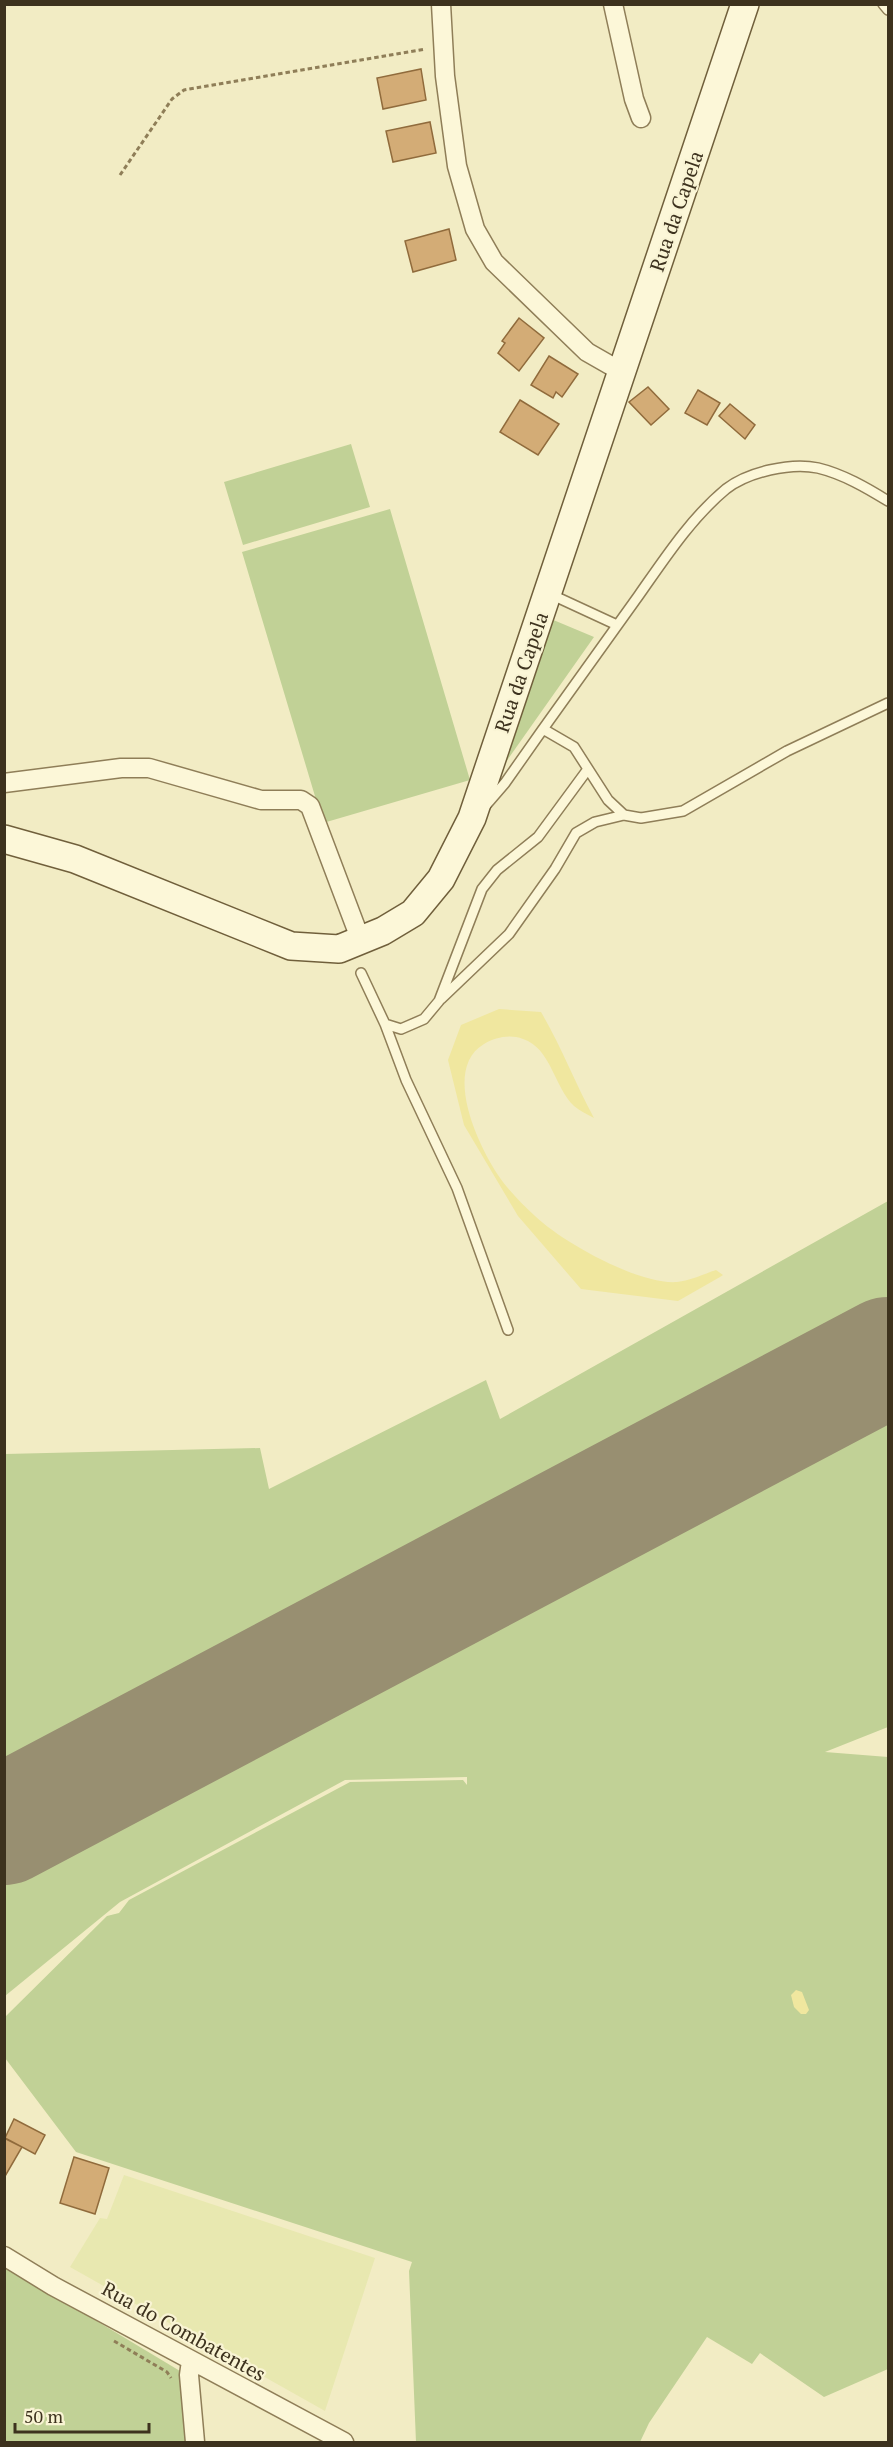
<svg xmlns="http://www.w3.org/2000/svg" width="893" height="2447" font-family="'PT Serif',serif">
<rect width="100%" height="100%" fill="#f2ecc4"/>
<path fill="#e8e8b0" d="M124,2175L375,2258L325,2411L70,2267L100,2218L107,2219Z"/>
<path fill="#c1d196" d="M351,444L370,507L243,545L224,482Z
M390,509L470,780L323,823L242,552Z
M551,619L594,637L494,779Z
M888,1201V1326L5,1789V1454L260,1448L269,1489L486,1380L500,1419Z
M888,1392V1727L825,1752L888,1757V2369L824,2397L760,2353L752,2364L707,2337L649,2423L640,2442H416L409,2271L412,2262L76,2152L5,2058V2017L107,1916L119,1913L129,1900L350,1782L463,1780L467,1785V1777L345,1780L120,1902L5,1996V1861Z
M5,2266L180,2371L193,2442H5Z"/>
<path fill="#f0e79f" d="M499,1009L541,1012C561,1046 575,1083 594,1118C587,1114 580,1111 574,1106C554,1087 551,1048 523,1039C510,1034 496,1037 484,1044C442,1069 478,1145 498,1175C508,1190 522,1204 535,1216C562,1242 639,1285 677,1282C689,1281 704,1274 716,1270L723,1275L720,1277L678,1301L581,1289L518,1216L464,1125L448,1060L461,1025Z
M796,1990L802,1992L809,2010L806,2014H801L794,2007L791,1995Z"/>
<g fill="none" stroke-linecap="round" stroke-linejoin="round">
<path stroke="#988f71" stroke-width="120" d="M4,1825L888,1357"/>
</g>
<path fill="#d3ac76" stroke="#906b3c" stroke-width="1.5" d="M421,69L426,100L383,109L377,78Z
M430,122L436,153L393,162L386,131Z
M449,229L456,260L413,272L405,241Z
M519,318L544,338L519,371L498,353L505,343L502,341Z
M549,356L578,374L562,397L556,392L553,398L531,385Z
M648,387L669,409L651,425L629,402Z
M698,390L720,403L707,425L685,413Z
M520,400L559,424L538,455L500,432Z
M730,404L755,425L745,439L719,416Z
M14,2119L45,2135L35,2154L5,2138Z
M4,2138L22,2147L4,2178Z
M74,2157L109,2168L95,2214L60,2203Z"/>
<g fill="none" stroke-linecap="round" stroke-linejoin="round">
<defs>
<path id="lane" d="M883,4L888,10
M550,594L617,625
M543,729C575,685 607,640 639,595C665,558 691,518 726,489C748,472 791,462 818,468C843,474 867,488 888,501
M486,805L505,783L543,729L574,747L608,800L624,815L641,818L683,811L787,751L888,703
M361,973L385,1024L401,1029L424,1019L439,1001L482,889L497,870L538,837L588,769
M441,999L509,934L555,869L576,833L595,822L624,815
M385,1024L406,1080L457,1188L508,1330"/>
<path id="street" d="M441,4L445,76L457,166L475,229L494,262L587,352L622,372
M613,4L634,99L641,118
M4,783L121,768H149L261,800H301L310,806L361,941
M4,2256L53,2286L344,2442
M191,2361L189,2375L195,2442"/>
<path id="secondary" d="M4,839L75,859L291,946L339,949L383,931L413,913L441,879L472,818L745,4"/>
</defs>
<use href="#lane" stroke="#8f7e58" stroke-width="12"/>
<use href="#street" stroke="#8f7e58" stroke-width="21"/>
<use href="#secondary" stroke="#705f3b" stroke-width="30"/>
<path stroke="#8f7e58" stroke-width="3" stroke-dasharray="4.5 3" stroke-linecap="butt" d="M120,175L172,99L184,90L426,49
M114,2341L167,2372L171,2378"/>
<use href="#lane" stroke="#fcf7d8" stroke-width="9"/>
<use href="#street" stroke="#fcf7d8" stroke-width="18"/>
<use href="#secondary" stroke="#fcf7d8" stroke-width="27"/>
</g>
<g text-anchor="middle" dominant-baseline="central" stroke-width="4.5" stroke-linejoin="round" paint-order="stroke">
<g font-size="20" fill="#3d321e" stroke="#f9f4d4">
<text transform="translate(676 211) rotate(-71)">Rua da Capela</text>
<text transform="translate(521 672) rotate(-71)">Rua da Capela</text>
<text transform="translate(184 2331) rotate(29)">Rua do Combatentes</text>
</g>
</g>
<rect width="893" height="2447" fill="none" stroke="#3d321e" stroke-width="12"/>
<path d="M15 2423v9h134v-9" fill="none" stroke="#3d321e" stroke-width="3"/>
<text x="24" y="2423" font-size="18" fill="#3d321e" stroke="#f9f4d4" stroke-width="4.5" paint-order="stroke">50 m</text>
</svg>
